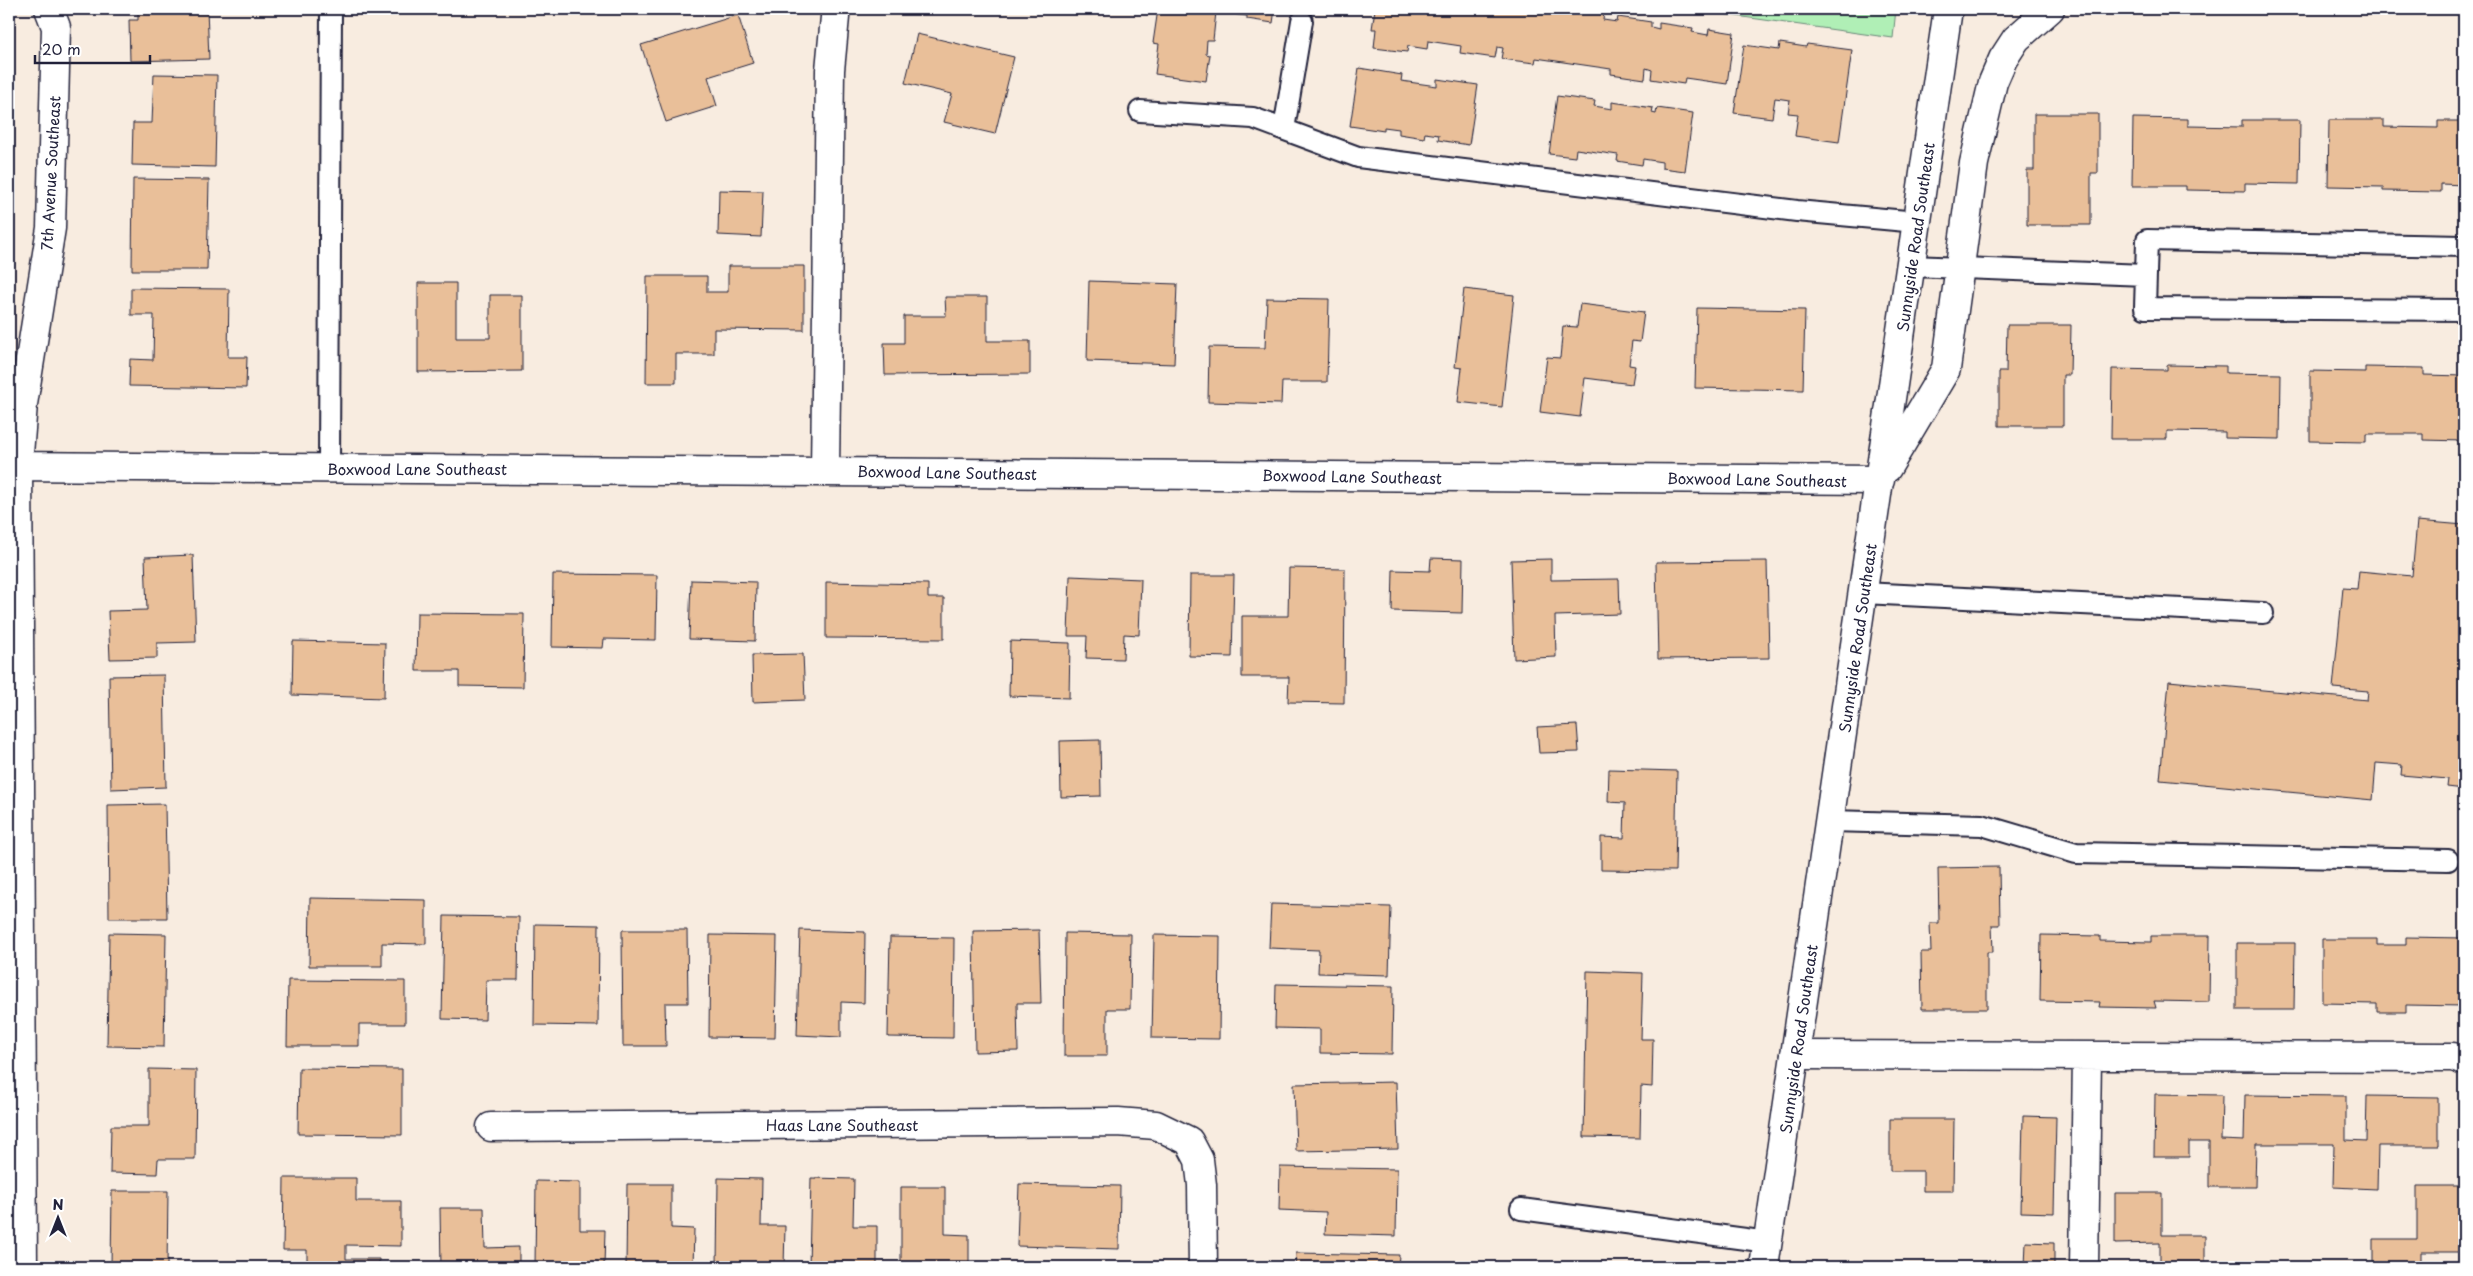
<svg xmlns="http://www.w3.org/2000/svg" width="2473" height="1276" font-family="'Playpen Sans',sans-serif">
<rect width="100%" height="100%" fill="#f8ece0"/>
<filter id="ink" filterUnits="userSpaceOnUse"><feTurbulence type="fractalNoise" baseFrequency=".02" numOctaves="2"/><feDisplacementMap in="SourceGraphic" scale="10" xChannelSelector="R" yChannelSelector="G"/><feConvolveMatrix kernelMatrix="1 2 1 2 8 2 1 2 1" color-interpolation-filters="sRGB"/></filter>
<g filter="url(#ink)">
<path fill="#b0efb6" stroke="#698878" d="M1686,9H1896L1893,38Z"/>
<path fill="#e9bf99" stroke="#22223b" d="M138,9H207L209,59L130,61L129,20H138Z
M1158,9H1275L1273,23L1247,19V16L1216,12L1213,40H1207L1206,54L1210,55L1206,81L1155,74L1159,44L1153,43Z
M1375,9H1544L1558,12V9H1572L1604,13L1603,20L1617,22L1618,17L1651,22V27L1659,29V23L1693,28L1692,32L1708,35L1709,29L1734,33L1727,84L1685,78L1684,84L1651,79L1652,70L1646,68L1645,79L1611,74V69L1536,58L1535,63L1501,59L1503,48L1497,47L1495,58L1460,53L1461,46L1428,41L1427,49L1408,46L1407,52L1374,48L1376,29H1372Z
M738,15L753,63L708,77L717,106L666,122L641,45Z
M917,34L1014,57L995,134L944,122L952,94L905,83Z
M1780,43L1806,47L1807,44L1852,50L1839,142L1795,136L1798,114L1788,113L1790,100L1775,98L1772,118L1734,113L1744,45L1779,50Z
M1359,68L1402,75L1401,81L1437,86V79L1478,85L1469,145L1438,140L1439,135L1425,133L1424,138L1399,134V129L1384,127V131L1350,126Z
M154,74L217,75L215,167L132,165L133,123H152Z
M1557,96L1595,101L1594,106L1612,109V102L1653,108L1652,113L1656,114L1657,108L1693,113L1685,171L1662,168V162L1643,159L1642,165L1617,161L1618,155L1576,149L1575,157L1549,154Z
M2034,114H2098V173H2091V225H2027V170H2034Z
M2133,118L2188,119V126L2242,127V120H2300L2299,184L2245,183V191L2186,190V186H2132Z
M2329,120H2384V127L2438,128V121H2464V185L2441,184V192L2383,191V187L2328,186Z
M133,179L209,180L207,270H132Z
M719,190L763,191L761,237L718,235Z
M728,266H804V330L714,329V354H676V383H646L647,276H707V292H728Z
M1089,281L1177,284L1174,364L1087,361Z
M418,283H456V338H490V295H522V371L418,372Z
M131,288L229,289L228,357H247L246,388L129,386L130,359L153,360L154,315H131Z
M1464,289L1514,295L1502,407L1458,402L1462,368L1455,367Z
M945,297H987V341H1030V374L885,375L884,343H904V316H946Z
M1267,298L1329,299L1327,382H1282L1281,404L1208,402L1209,347L1265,348Z
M1580,304L1644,312L1640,342L1632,341L1629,365L1635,366L1632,384L1585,378L1580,417L1540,412L1547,357L1560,358L1563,326L1577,327Z
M1697,308L1805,310L1803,390L1695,388Z
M2007,325H2071L2070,375H2063V426H1999V372H2006Z
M2167,365L2226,366V373L2281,374L2280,439L2225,438V432L2167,431V439H2111L2112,369L2167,370Z
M2365,367L2424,368V375L2464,376V441L2423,440V434H2366V442L2310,441V371L2365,372Z
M2417,521L2464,525V789L2447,787L2448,779L2401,775L2402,765L2376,763L2373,800L2160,780L2169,681L2367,700L2368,691L2333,688L2343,588L2357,589L2359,571L2412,576Z
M193,555L196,642L157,643V658L110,659L108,611L147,610L145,557Z
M1431,558L1463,559L1462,613L1392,611L1393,570L1430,571Z
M1551,559V580L1619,579L1620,614L1555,616L1556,657L1514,659L1511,560Z
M1767,561L1769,658L1658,659L1656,562Z
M1289,568L1345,569L1344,703L1288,702L1289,677H1242V616H1288Z
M553,574L657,575L656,640L604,639L603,648L552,647Z
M1190,575H1234L1232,657L1189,656Z
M1070,576L1141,579L1139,635L1124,634L1123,659L1086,658L1087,636H1068Z
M691,580L756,582L755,641L689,639Z
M826,582L928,584V598H944V639L826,638Z
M417,613L524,614L523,687L459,686V671H416Z
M293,641L385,643L384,698L292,695Z
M1010,641L1070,643L1069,698L1009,696Z
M803,654L805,700L753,702L752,655Z
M164,675L166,787L111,789L109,676Z
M1577,725L1579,752L1539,753L1537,727Z
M1100,740L1101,796L1061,797L1060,741Z
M1609,769L1677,771L1675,871L1601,870V837L1624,838L1625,803L1608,802Z
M165,804L167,918H109L108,805Z
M1999,867L2000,925H1992L1993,952H1987V1009H1922L1921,952H1931L1930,923H1939L1938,868Z
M310,898L426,900V944L382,943V966H309Z
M1271,904L1391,907L1389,975L1318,973L1319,950L1269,948Z
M444,916L519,917L518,980H486L485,1020L442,1019Z
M535,924L599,925L598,1026L534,1025Z
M622,930H687L688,1003H665L666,1046H623Z
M800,930L865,932L864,1003L841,1002V1037L797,1035Z
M1039,930L1041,1003H1017L1018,1051L975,1052L973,931Z
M109,933L166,934L164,1047L107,1046Z
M1065,933L1131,934L1130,1009H1107V1056H1064Z
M710,935L777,936L775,1038L709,1037Z
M1154,935L1220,936L1219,1039L1152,1038Z
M2041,935L2100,936V941L2151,942V936H2210L2209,1002L2154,1001L2156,1008L2099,1007L2100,1002L2040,1001Z
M890,937L954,938L953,1038L888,1037Z
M2406,937L2463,938V1006L2406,1005V1012H2377V1004L2322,1003V939H2377V945H2406Z
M2237,943H2295L2294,1010H2237Z
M1587,971L1643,973L1641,1039H1653L1652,1087L1641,1086L1640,1138L1584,1137Z
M288,980L405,981V1024H359V1046H287Z
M1276,984L1393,986L1392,1054L1320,1053V1029L1275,1028Z
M299,1068L402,1069V1135L298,1134Z
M149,1069L196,1070L195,1159H158L157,1174L110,1173L111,1126H149Z
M1396,1082L1398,1149L1296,1151L1294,1084Z
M2155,1094L2222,1095L2221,1140L2244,1141L2245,1095L2346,1096V1140L2366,1141L2367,1096L2438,1097V1146H2378L2377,1189L2333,1187L2334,1144H2256L2255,1187H2209V1142H2189V1157H2154Z
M2023,1116L2056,1117L2054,1213L2021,1212Z
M1890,1119H1954L1953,1191H1923V1171H1890Z
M1280,1167L1397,1169L1396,1236L1325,1234L1326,1212L1279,1210Z
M284,1178H356V1201H401V1246L346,1245V1259H379V1267H307V1250H283Z
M718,1178L762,1179L761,1226H785L784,1267H717Z
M811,1178L854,1179L853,1226H877V1267H809Z
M536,1181L580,1182V1230H605L604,1267H535Z
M627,1184H671V1228L694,1229L693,1267H626Z
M1019,1184L1120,1186L1119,1249L1017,1246Z
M2417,1186H2464V1252H2421V1267H2373V1239H2417Z
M901,1187H945V1234L969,1235V1267H901Z
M112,1191H168L167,1267H111Z
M2115,1193H2162V1235H2205V1267H2113L2160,1266V1243L2115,1244Z
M440,1208H484L485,1248L519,1247V1267H441Z
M2026,1242L2054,1243V1267H2025Z
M1296,1253L1399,1255L1398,1267H1295Z
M1016,1264L1089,1265V1267H1016Z"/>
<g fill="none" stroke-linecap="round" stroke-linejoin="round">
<defs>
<path id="lane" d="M1140,111L1253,118L1358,157L1797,211L1917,222
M1284,129L1302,21
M2464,246L2147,240L2145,308L2464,310
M1911,266L2146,275
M329,468L331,9
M1863,593L2263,613
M1830,821L1982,825L2076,853L2448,860
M1521,1209L1768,1242"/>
<path id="street" d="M9,466L1880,480
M825,471L830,70L835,17
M1795,1055L2453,1057L2464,1061
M491,1127L1118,1122L1156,1125L1189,1141L1199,1160L1202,1185L1203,1267
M23,1267L18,466L23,404L51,228L56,27L49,9
M2084,1267L2087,1057"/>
<path id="secondary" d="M1887,468L1946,369L1974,163L1993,82L2003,59L2016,39L2050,9
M1764,1267L1948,9"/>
</defs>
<use href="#lane" stroke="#22223b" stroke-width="24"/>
<use href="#street" stroke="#22223b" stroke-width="31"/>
<use href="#secondary" stroke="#22223b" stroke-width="31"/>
<use href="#lane" stroke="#fff" stroke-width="20"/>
<use href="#street" stroke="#fff" stroke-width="28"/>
<use href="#secondary" stroke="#fff" stroke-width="28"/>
</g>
</g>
<g text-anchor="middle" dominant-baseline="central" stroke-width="4" stroke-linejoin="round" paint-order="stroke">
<g font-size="15" fill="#22223b" stroke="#fff">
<text transform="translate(50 173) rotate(-87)">7th Avenue Southeast</text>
<text transform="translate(1915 237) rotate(-82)">Sunnyside Road Southeast</text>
<text x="417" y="468">Boxwood Lane Southeast</text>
<text transform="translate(947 472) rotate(1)">Boxwood Lane Southeast</text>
<text transform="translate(1352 476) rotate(1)">Boxwood Lane Southeast</text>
<text transform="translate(1757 479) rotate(1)">Boxwood Lane Southeast</text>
<text transform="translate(1857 638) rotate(-82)">Sunnyside Road Southeast</text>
<text transform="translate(1798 1039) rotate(-82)">Sunnyside Road Southeast</text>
<text x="842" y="1124">Haas Lane Southeast</text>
</g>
</g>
<rect width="2473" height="1276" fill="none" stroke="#fff" stroke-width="30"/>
<rect x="15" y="15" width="2443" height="1246" fill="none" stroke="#22223b" stroke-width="2" filter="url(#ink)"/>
<g transform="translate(58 1218)" stroke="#ffffff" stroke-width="4" paint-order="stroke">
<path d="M0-4L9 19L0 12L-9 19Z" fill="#22223b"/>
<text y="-8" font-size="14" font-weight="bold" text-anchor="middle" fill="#22223b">N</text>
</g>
<path d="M35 55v8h115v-8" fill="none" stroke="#22223b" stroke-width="2.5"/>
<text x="42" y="55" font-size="15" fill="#22223b" stroke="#ffffff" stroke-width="4" paint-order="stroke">20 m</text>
</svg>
